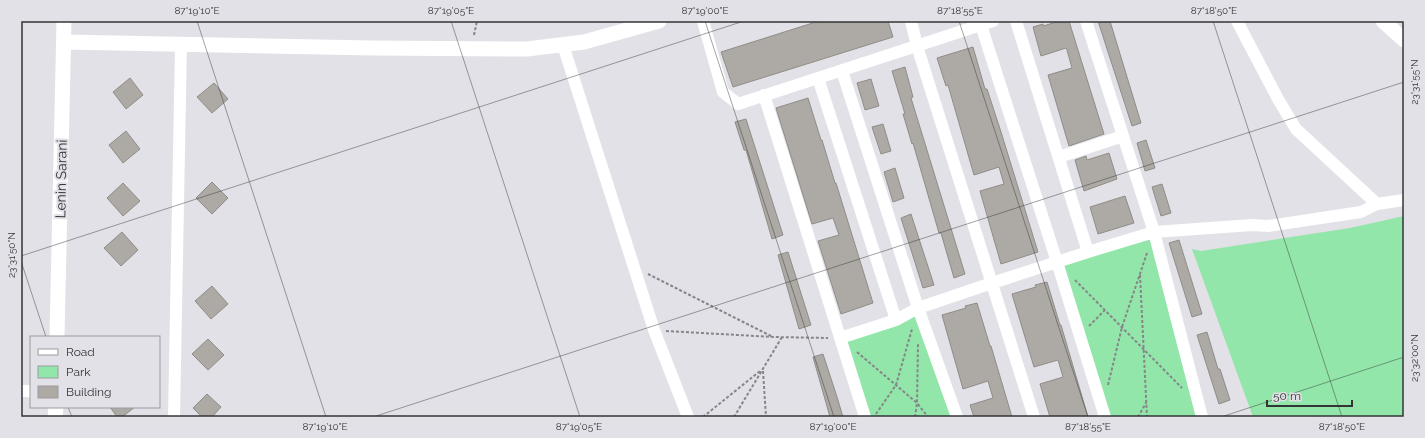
<svg xmlns="http://www.w3.org/2000/svg" width="1425" height="438" font-family="Raleway,sans-serif">
<rect width="100%" height="100%" fill="#e1e1e7"/>
<path fill="#92e6aa" d="M1404,216V417H1253L1192,249L1201,251L1350,228Z
M1154,232L1202,417H1105L1057,262Z
M918,308L957,417H866L840,338Z"/>
<path fill="#ada9a4" stroke="#908d88" d="M819,21H888L893,37L733,87L721,52Z
M1060,21H1069L1104,134L1069,146L1048,75L1072,68L1067,50L1066,48L1041,56L1033,27L1043,24V26Z
M1098,21H1110L1141,123L1132,126Z
M973,47L985,89H987L1001,132L1038,252L1001,264L980,191L1004,184L999,167L974,175L948,85L946,86L937,58Z
M905,67L913,97L911,98L965,274L954,278L941,233H939L913,143L912,144L903,114H905L892,71Z
M130,78L143,95L126,109L113,92Z
M871,79L879,106L865,110L857,83Z
M214,83L228,99L212,113L197,97Z
M808,98L821,140H822L835,183H836L873,303L841,314L818,241L839,235L833,218L812,224L776,108Z
M746,119L783,235L772,239L746,150H744L735,122Z
M883,124L891,151L881,154L872,127Z
M126,131L140,149L123,163L109,145Z
M1146,140L1155,168L1145,171L1137,143Z
M1109,153L1117,179L1084,191L1075,160L1086,156L1087,160Z
M895,168L904,198L893,202L884,172Z
M212,182L228,198L212,214L196,198Z
M123,183L140,201L123,216L107,198Z
M1162,184L1171,213L1161,216L1152,187Z
M1125,196L1134,223L1098,234L1090,207Z
M911,214L934,285L923,288L901,218Z
M122,232L138,250L121,266L104,248Z
M1179,240L1202,314L1192,317L1169,243Z
M788,252L811,325L799,329L778,255Z
M1047,282L1060,325H1061L1088,417H1050L1040,384L1063,377L1058,360L1034,367L1012,294L1036,287L1035,285Z
M212,286L228,304L211,319L195,301Z
M977,303L990,346H991L1012,417H974L970,405L993,398L988,381L963,389L942,315L966,308L965,306Z
M1207,332L1218,369H1220L1230,400L1219,404L1197,335Z
M208,339L224,355L208,370L192,354Z
M823,354L837,397L843,417H830L813,357Z
M207,394L221,407L212,417H202L193,408Z
M110,407H135L122,417H117Z"/>
<g fill="none" stroke-linecap="round" stroke-linejoin="round">
<path stroke="#858689" stroke-width="2" stroke-dasharray="3 2" stroke-linecap="butt" d="M474,35L477,21
M648,274L773,337
M1140,275L1147,417
M1075,280L1182,388
M1089,326L1105,310
M666,331L774,337L828,338
M857,352L917,403L928,417
M763,371L766,417
M1108,385L1122,327L1147,253
M876,414L896,385L912,329
M703,417L760,371
M734,417L782,337
M915,417L917,403L918,344
M1138,417L1146,403"/>
<path stroke="#fff" stroke-width="12" d="M703,21L723,92L738,104L993,21
M911,21L917,46L1034,417
M1016,21L1088,252
M1086,21L1154,232L1202,417
M981,25L1057,262L1105,417
M563,45L654,330L688,417
M842,71L918,308L957,417
M818,78L896,320
M764,95L865,417
M1059,157L1123,136
M1377,204L1404,200
M840,338L896,320L918,308L992,283L1088,252L1154,232L1252,225L1268,226L1361,212L1377,204L1296,129L1278,99L1237,21
M21,391H31
M174,417L181,44"/>
<path stroke="#fff" stroke-width="15" d="M1383,21L1404,40
M64,42L373,48L527,49L584,42L659,21
M57,337L64,21
M55,417L56,407"/>
</g>
<path fill="none" stroke="#333436" stroke-width="1" stroke-opacity="0.45" d="M197,21L326,417M451,21L580,417M705,21L834,417M959,21L1088,417M1213,21L1342,417M21,256L744,21M21,261L46,337M68,407L72,417M373,417L1404,82M1221,417L1404,357"/>
<g text-anchor="middle" dominant-baseline="central" stroke-width="4" stroke-linejoin="round" paint-order="stroke">
<g font-size="14" fill="#333436" stroke="#e1e1e7">
<text transform="translate(61 179) rotate(-89)">Lenin Sarani</text>
</g>
</g>
<rect width="1425" height="438" fill="none" stroke="#e1e1e7" stroke-width="44"/>
<rect x="30" y="336" width="130" height="72" fill="#e1e1e7" stroke="#9b9ca0"/>
<rect x="38" y="349" width="20" height="6" fill="#ffffff" stroke="#9b9ca0"/>
<text x="66" y="356" font-size="12" fill="#333436">Road</text>
<rect x="38" y="366" width="20" height="12" fill="#92e6aa" stroke="#9b9ca0"/>
<text x="66" y="376" font-size="12" fill="#333436">Park</text>
<rect x="38" y="386" width="20" height="12" fill="#ada9a4" stroke="#9b9ca0"/>
<text x="66" y="396" font-size="12" fill="#333436">Building</text>
<path d="M1267 400v6h85v-6" fill="none" stroke="#333436" stroke-width="2"/>
<text x="1273" y="400" font-size="12" fill="#333436" stroke="#e1e1e7" stroke-width="3" paint-order="stroke">50 m</text>
<rect x="22" y="22" width="1381" height="394" fill="none" stroke="#333436" stroke-width="1.5"/>
<g font-size="10" text-anchor="middle" fill="#333436">
<text x="197" y="14">87°19'10"E</text>
<text x="451" y="14">87°19'05"E</text>
<text x="705" y="14">87°19'00"E</text>
<text x="960" y="14">87°18'55"E</text>
<text x="1214" y="14">87°18'50"E</text>
<text transform="translate(1414 82) rotate(-90)" y="4">23°31'55"N</text>
<text transform="translate(11 255) rotate(-90)" y="4">23°31'50"N</text>
<text transform="translate(1414 358) rotate(-90)" y="4">23°32'00"N</text>
<text x="325" y="430">87°19'10"E</text>
<text x="579" y="430">87°19'05"E</text>
<text x="833" y="430">87°19'00"E</text>
<text x="1088" y="430">87°18'55"E</text>
<text x="1342" y="430">87°18'50"E</text>
</g>
</svg>
